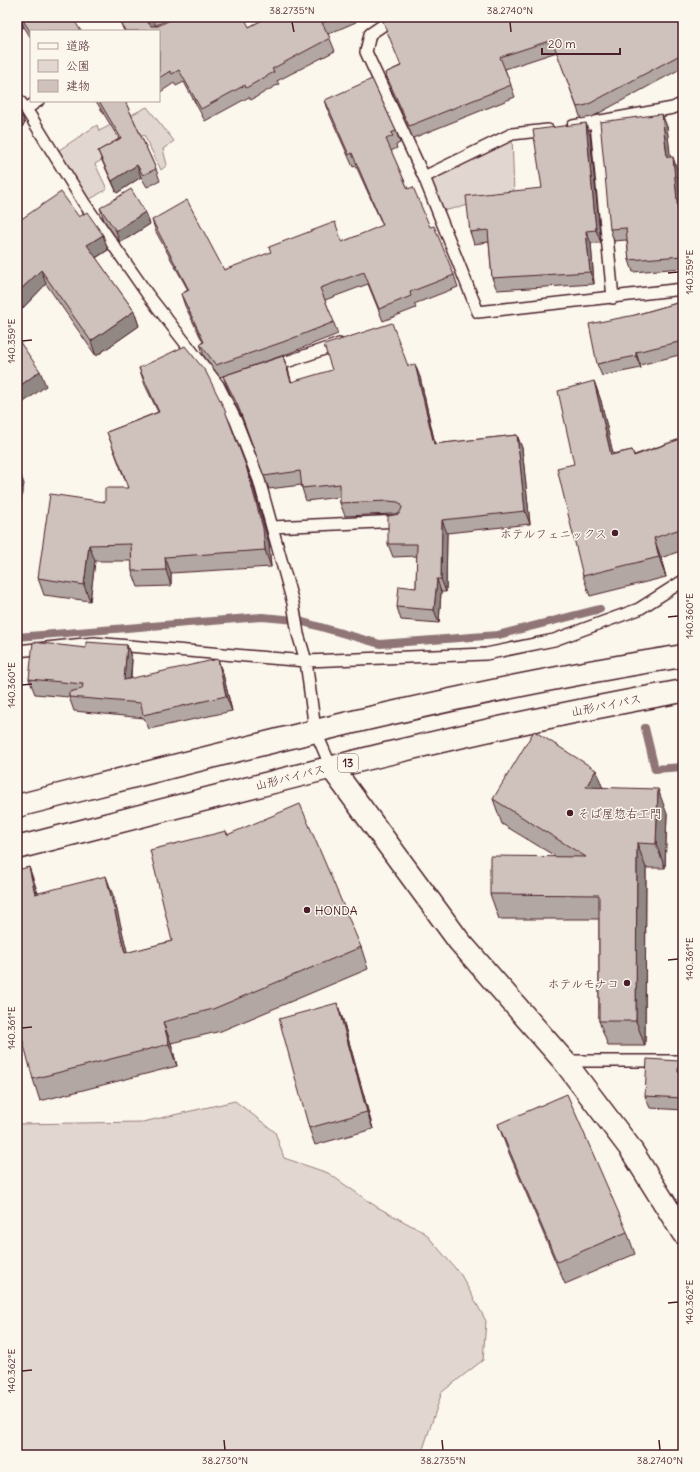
<svg xmlns="http://www.w3.org/2000/svg" width="700" height="1472" font-family="Delius,'Klee One',sans-serif">
<rect width="100%" height="100%" fill="#fbf7ec"/>
<filter id="ink" filterUnits="userSpaceOnUse"><feTurbulence type="fractalNoise" baseFrequency=".025" numOctaves="2"/><feDisplacementMap in="SourceGraphic" scale="8" xChannelSelector="R" yChannelSelector="G"/><feConvolveMatrix kernelMatrix="1 2 1 2 8 2 1 2 1" color-interpolation-filters="sRGB"/></filter>
<g filter="url(#ink)">
<path fill="#e2d7d0" stroke="#967b7e" d="M147,107L174,141L163,149L167,165L161,170L144,135L95,164L107,189L84,203L53,154L97,125L99,131Z
M512,134L514,195L438,212L424,177Z
M235,1101L275,1132L284,1158L328,1173L377,1207L425,1233L461,1275L486,1321L483,1360L442,1392L421,1455H17V1124L143,1122Z"/>
<g fill="none" stroke-linecap="round" stroke-linejoin="round">
<path stroke="#907477" stroke-width="8" d="M17,637L262,617L296,620L380,644L498,635L600,609
M645,728L655,769L683,767"/>
<defs>
<path id="lane" d="M395,17L370,34L366,52L424,177L478,312L683,289
M17,98L26,109L84,203L148,295L218,385L236,421L259,480L293,603L298,634L306,661L94,643L17,651
M26,109L38,101
M596,124L613,298
M573,126L673,108L683,103
M424,177L512,134L548,130
M272,367L339,344
M272,527L400,521
M331,767L315,730L306,661L486,654L554,640L639,609L683,581
M564,1061H683"/>
<path id="street" d="M331,767L459,941L564,1061L630,1148L683,1233"/>
<path id="highway" d="M17,806C238,750 458,691 683,656
M17,848C238,791 458,731 683,691"/>
</defs>
<use href="#lane" stroke="#4a1f2b" stroke-width="14"/>
<use href="#street" stroke="#4a1f2b" stroke-width="25"/>
<use href="#highway" stroke="#4a1f2b" stroke-width="25"/>
<use href="#lane" stroke="#fbf7ec" stroke-width="11"/>
<use href="#street" stroke="#fbf7ec" stroke-width="22"/>
<use href="#highway" stroke="#fbf7ec" stroke-width="22"/>
</g>
<path fill="#b2a7a2" stroke="#4a1f2b" d="M17,17H72L31,31V38L24,27L17,32Z
M118,17H173L155,26L249,27L268,17H354L356,22L328,34L335,51L277,81L279,84L251,100L249,97L205,121L184,82L176,86L174,83L159,93V31H124Z
M683,17V70L682,68L592,117L581,119L557,52L505,69L515,97L413,138L389,85L385,73L400,66Z
M325,100L396,131L400,143L396,145L397,148L391,151L408,189L430,227L454,275L458,287L414,304L416,308L383,321L368,284L325,300L338,334L287,354L220,377L204,356L200,344L203,342L185,306L181,294L188,290L156,232L152,220L224,270L342,242L383,226L356,166L353,167L329,113Z
M96,101H125L156,169L160,181L147,187L141,177L117,193L103,163L98,151L119,139Z
M662,114L667,127L670,157L677,169L683,234V268L633,272L629,260L627,240L614,241L610,229Z
M590,136L601,243H591L594,284L497,290L492,278L489,242L474,244L470,232L542,188Z
M100,208L145,212L150,224L120,243L104,220Z
M79,217L108,250L96,258L134,311L139,326L96,356L46,284L17,314V222Z
M683,300V354L640,365L641,368L602,376L597,364L635,315L677,303Z
M408,366L420,377L435,444L517,435L522,448L530,524L447,533L446,592H441L439,623L401,620L397,607L416,588L417,556L393,557L388,544L398,514H392L345,516L340,503V497L306,501L302,488L301,485L269,489L242,418L228,389L223,376L288,369L291,382Z
M139,368L246,466L252,482L269,544L271,567L171,573V586L138,587L132,571V561H95L90,601L44,595L38,578L105,502L128,488L107,432L158,412L145,385Z
M594,381L601,401L613,454L632,450L634,455L683,438V550L661,558L666,577L590,596L583,576L574,464Z
M127,645L132,660L131,679L223,674L232,711L149,729L144,718L74,711L69,697L35,694L29,679L86,648Z
M603,787L667,814L665,868H646L645,1046H608L599,1021V919H499L490,894L555,856L502,824L493,799Z
M226,831L228,835L361,947L368,969L221,1031L171,1043L177,1066L40,1101L33,1079L29,867L38,893L114,898L127,953L172,941Z
M337,1003L343,1020L373,1129L315,1145L309,1128Z
M679,1061L683,1073V1110L650,1108L645,1096Z
M498,1124L627,1232L635,1254L565,1284L506,1146Z"/>
<path fill="#918884" stroke="#4a1f2b" d="M17,17H20L24,27L17,32Z
M149,17H152L156,26L153,31L148,23Z
M20,109L25,124L17,132V112Z
M662,114L667,127L672,170L667,157Z
M586,123L590,136L601,243L596,230Z
M673,157L677,169L683,234V260L682,256Z
M137,165L141,177L117,193L112,181Z
M145,212L150,224L120,243L116,231Z
M586,231L591,243L594,284L590,272Z
M103,235L108,250L92,260L87,245Z
M41,270L46,284L17,314V293Z
M134,311L139,326L96,356L91,341Z
M636,352L640,365L641,368L636,356Z
M283,356L288,369L295,395Z
M415,364L420,377L438,457L434,444Z
M40,371L46,386L17,407V388Z
M594,381L601,401L618,475L611,455Z
M517,435L522,448L530,524L525,511Z
M246,466L252,482L269,544L271,567L265,550Z
M18,467L24,484L17,523V471Z
M442,520L447,533L446,592L441,579Z
M654,538L661,558L666,577L659,557Z
M89,545L95,561L90,601L84,585Z
M165,557L171,573V586L166,570Z
M437,579L441,592L439,623L434,610Z
M127,645L132,660L129,695L124,680Z
M218,659L223,674L232,711L226,696Z
M596,770L605,794L586,787Z
M658,789L667,814L665,868L656,844Z
M637,843L646,868L645,1046L636,1021Z
M29,867L36,889L43,916L35,894Z
M106,876L114,898L133,975L125,953Z
M337,1003L343,1020L373,1129L367,1112Z
M163,1022L171,1043L177,1066L169,1044Z
M679,1061L683,1073L678,1072Z"/>
<path fill="#cfc2bc" stroke="#4a1f2b" d="M21,17H72L81,31H31V33Z
M119,17H149L148,23L151,26H158L176,17H244L249,27L268,17H335L322,23L330,38L272,69L274,72L246,88L245,85L201,109L179,70L172,74L170,71L159,78V31H125Z
M385,17H683V58L680,60L678,56L587,105L577,107L552,40L500,57L511,85L409,126L385,73L401,66L382,19Z
M372,79L396,131L391,133L393,136L386,139L408,189L413,187L430,227L434,226L454,275L410,292L411,296L379,309L364,272L320,288L334,322L283,342L216,365L200,344L204,342L181,294L189,290L152,220L187,200L224,270L271,252L269,247L335,222L342,242L383,225L352,153L349,155L325,100Z
M99,101H125L156,169L143,175L137,165L112,181L98,151L121,138Z
M17,106L20,109L17,112Z
M662,114L667,157H673L682,256L629,260L626,228L610,229L600,122Z
M586,123L596,230L586,231L590,272L492,278L488,230L470,232L466,196L542,188L533,130Z
M131,189L145,212L116,231L100,208Z
M61,192L79,217L87,212L103,235L87,245L134,311L91,341L41,270L17,293V222Z
M683,300V341L636,352V356L597,364L589,324L635,315L677,303Z
M392,323L408,366L415,364L434,444L517,435L525,511L442,520L441,579H437L434,610L397,607L399,586L416,588L417,544H388V516L399,514L402,508L401,504L398,502L388,501L340,503V484L302,488L300,471L264,476L238,406L223,376L283,356L291,382L332,370L324,345Z
M17,338L40,371L17,388Z
M185,346L206,372L224,408L246,466L263,528L265,550L165,557L166,570L132,571L131,544L89,545L84,585L38,578L50,494L105,502V488H129L107,432L159,412L139,368Z
M594,381L611,455L632,450L634,456L683,438V528L654,538L659,557L583,576L557,468L574,464L558,391Z
M33,642L86,648V642L127,645L124,680L218,659L226,696L143,715L141,703L69,697V692L82,689L83,684L29,679Z
M534,731L596,770L586,787L658,789L656,844L637,843L636,1021H599V895L490,894V856L586,857L493,799Z
M300,804L361,947L213,1009L163,1022L169,1044L33,1079L17,1019V870L29,867L35,894L106,876L125,953L172,941L150,850L226,831L227,835Z
M683,860V874L682,869Z
M337,1003L367,1112L309,1128L279,1019Z
M647,1059L679,1061L678,1072L683,1073V1098L645,1096Z
M567,1094L627,1232L557,1262L498,1124Z"/>
</g>
<path fill="none" stroke="#4a1f2b" stroke-width="1.5" d="M292,22L294,32M510,22L511,32M668,273L678,272M22,341L32,340M668,617L678,616M22,685L32,684M668,960L678,959M22,1028L32,1027M668,1303L678,1302M22,1371L32,1370M224,1440L225,1450M442,1440L443,1450M659,1440L660,1450"/>
<g fill="#4a1f2b" stroke="#fbf7ec" stroke-width="1.5">
<circle cx="615" cy="533" r="4"/>
<circle cx="570" cy="813" r="4"/>
<circle cx="307" cy="910" r="4"/>
<circle cx="627" cy="983" r="4"/>
</g>
<g text-anchor="middle" dominant-baseline="central" stroke-width="3" stroke-linejoin="round" paint-order="stroke">
<rect fill="#fbf7ec" stroke="#7f6065" stroke-width="1" x="338" y="754" width="20" height="18" rx="3"/>
<g font-size="11" font-weight="bold" fill="#4a1f2b">
<text x="348" y="763">13</text>
</g>
<g font-size="12" fill="#4a1f2b" stroke="#fbf7ec" text-anchor="end">
<text x="607" y="533">ホテルフェニックス</text>
<text x="578" y="813" text-anchor="start">そば屋惣右工門</text>
<text x="315" y="910" text-anchor="start">HONDA</text>
<text x="619" y="983">ホテルモナコ</text>
</g>
<g font-size="12" fill="#4a1f2b" stroke="#fbf7ec">
<text transform="translate(606 705) rotate(-11)">山形バイパス</text>
<text transform="translate(290 777) rotate(-14)">山形バイパス</text>
</g>
</g>
<rect width="700" height="1472" fill="none" stroke="#fbf7ec" stroke-width="44"/>
<rect x="30" y="30" width="130" height="72" fill="#fbf7ec" stroke="#b4a19f"/>
<rect x="38" y="43" width="20" height="6" fill="#fbf7ec" stroke="#b4a19f"/>
<text x="66" y="50" font-size="12" fill="#4a1f2b">道路</text>
<rect x="38" y="60" width="20" height="12" fill="#e2d7d0" stroke="#b4a19f"/>
<text x="66" y="70" font-size="12" fill="#4a1f2b">公園</text>
<rect x="38" y="80" width="20" height="12" fill="#cfc2bc" stroke="#b4a19f"/>
<text x="66" y="90" font-size="12" fill="#4a1f2b">建物</text>
<path d="M542 48v6h78v-6" fill="none" stroke="#4a1f2b" stroke-width="2"/>
<text x="548" y="48" font-size="12" fill="#4a1f2b" stroke="#fbf7ec" stroke-width="3" paint-order="stroke">20 m</text>
<rect x="22" y="22" width="656" height="1428" fill="none" stroke="#4a1f2b" stroke-width="1.5"/>
<g font-size="10" text-anchor="middle" fill="#4a1f2b">
<text x="292" y="14">38.2735°N</text>
<text x="510" y="14">38.2740°N</text>
<text transform="translate(689 272) rotate(-90)" y="4">140.359°E</text>
<text transform="translate(11 341) rotate(-90)" y="4">140.359°E</text>
<text transform="translate(689 616) rotate(-90)" y="4">140.360°E</text>
<text transform="translate(11 685) rotate(-90)" y="4">140.360°E</text>
<text transform="translate(689 959) rotate(-90)" y="4">140.361°E</text>
<text transform="translate(11 1028) rotate(-90)" y="4">140.361°E</text>
<text transform="translate(689 1302) rotate(-90)" y="4">140.362°E</text>
<text transform="translate(11 1371) rotate(-90)" y="4">140.362°E</text>
<text x="225" y="1464">38.2730°N</text>
<text x="443" y="1464">38.2735°N</text>
<text x="660" y="1464">38.2740°N</text>
</g>
</svg>
